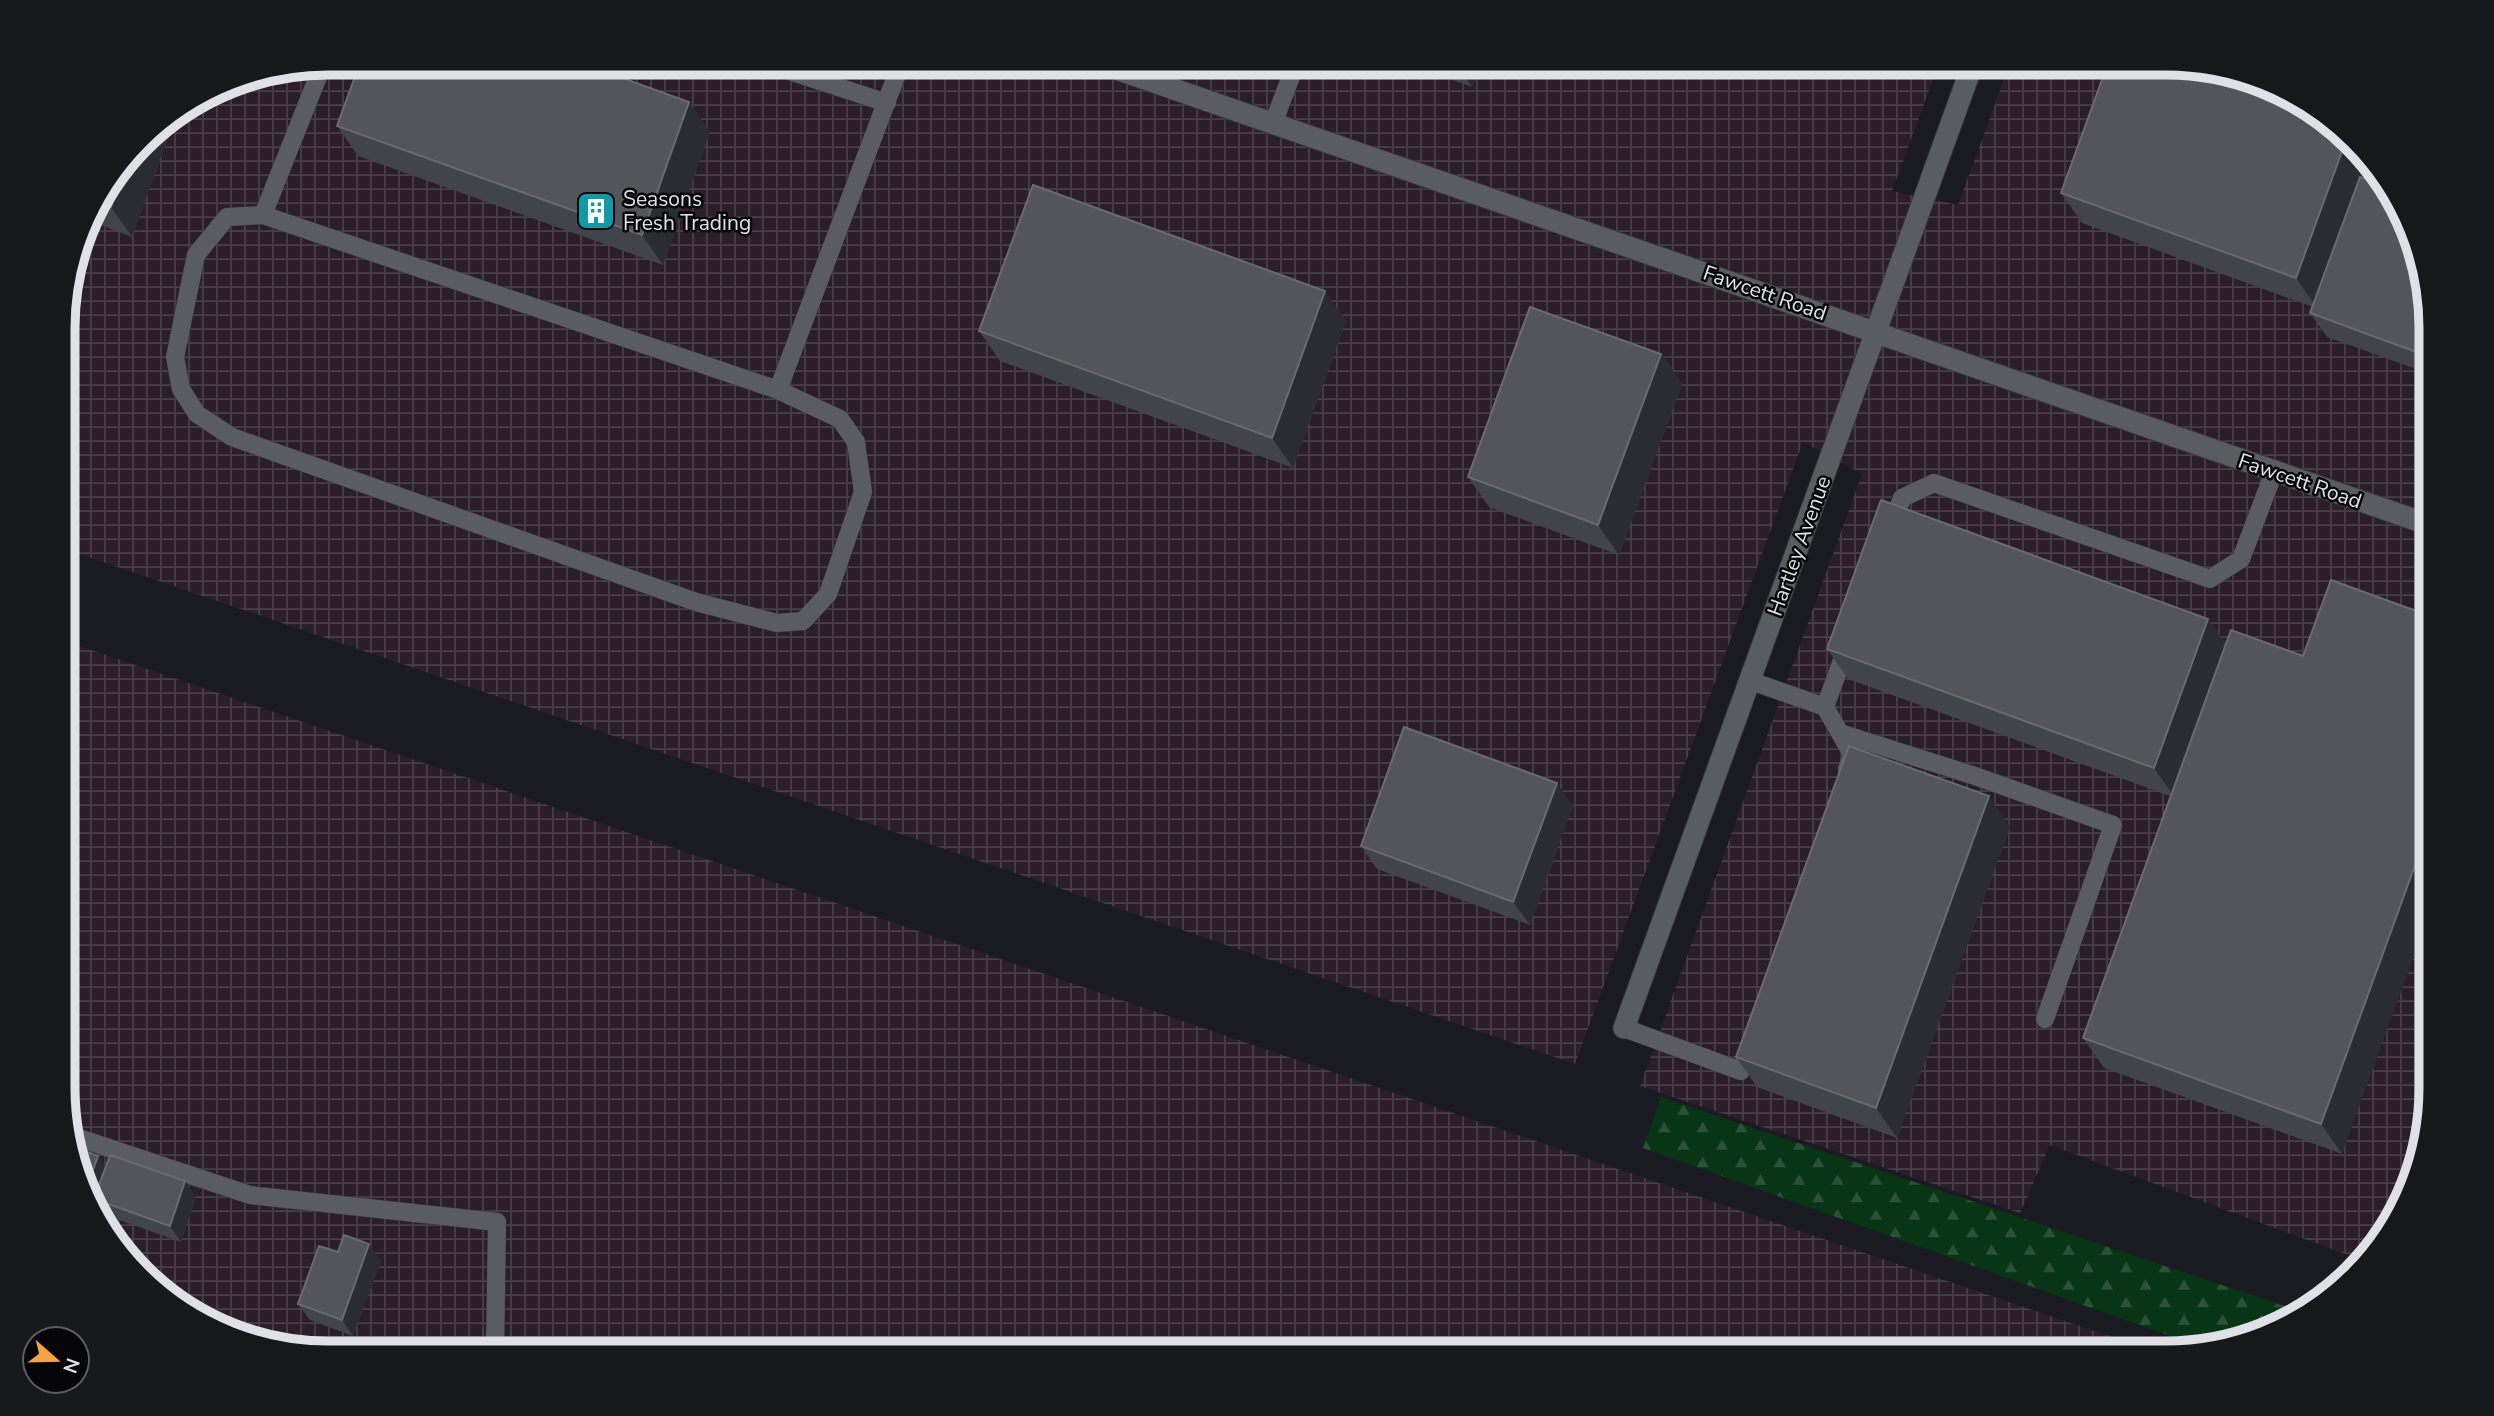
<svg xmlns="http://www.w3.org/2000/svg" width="2494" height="1416" font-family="'Nunito Sans',sans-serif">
<defs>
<pattern id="industrial-grid" width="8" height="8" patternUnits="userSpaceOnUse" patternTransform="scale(1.75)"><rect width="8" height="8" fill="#2b1d29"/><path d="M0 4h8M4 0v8" fill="none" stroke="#493e48"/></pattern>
<pattern id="forest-firs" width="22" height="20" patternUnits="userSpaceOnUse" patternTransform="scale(1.75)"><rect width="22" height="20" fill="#073515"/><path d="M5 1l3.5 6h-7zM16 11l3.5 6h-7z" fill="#2b5237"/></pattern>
</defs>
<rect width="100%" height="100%" fill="#1a1b22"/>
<path fill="url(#industrial-grid)" d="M328,63H1939L1892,191L1958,205L2010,63H2166L2298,98L2386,181L2417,243L2430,311V1105L2396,1220L2364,1261L2050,1145L2020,1213L1640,1086L1862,474L1803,442L1575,1064L65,549V294L91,211L153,129L227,83Z
M65,641L2156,1352L328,1353L260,1344L196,1318L108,1235L65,1122Z"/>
<path fill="url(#forest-firs)" d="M1661,1097L2305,1313L2299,1317L2201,1347L1643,1148Z"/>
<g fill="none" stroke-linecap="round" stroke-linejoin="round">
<defs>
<path id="service" d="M765,63L887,103
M1273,124L1296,63
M263,215L778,390L840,419L856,442L863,492L828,594L803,621L777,623L696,602L232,437L197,414L181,389L175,357L196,255L227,217Z
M263,215L323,64
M778,390L901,63
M1891,529L1902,498L1934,483L2210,579L2241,559L2274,472
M1751,681L1825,707L1848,644
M1825,707L1852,754L1847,769
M1840,733L1975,776L2113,825L2045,1019
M1624,1028L1741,1071L1750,1046
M70,1135L250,1195L497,1222L495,1353"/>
<path id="minor" d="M1099,63L2430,525
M1624,1028L1973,63"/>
</defs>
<use href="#service" stroke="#35363b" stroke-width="19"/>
<use href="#minor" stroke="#35363b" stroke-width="23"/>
<use href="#service" stroke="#5a5c64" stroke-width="18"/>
<use href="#minor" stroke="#5a5c64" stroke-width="21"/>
</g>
<path fill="#42444b" d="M1406,63H1481L1472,87Z
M689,102L710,132L663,265L358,156L337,126Z
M177,114L132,237L88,220L91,211L153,129Z
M2369,165L2364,178L2430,311V374L2327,337L2310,313L2313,307L2082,223L2061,193Z
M1325,291L1346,321L1293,468L1000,361L979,331Z
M1661,354L1682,384L1619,555L1489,507L1468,477Z
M2208,619L2226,644L2342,1154L2104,1068L2083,1038L2170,796L1848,679L1827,649Z
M1573,806L1530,925L1377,869L1361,846Z
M2010,827L1897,1138L1757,1087L1736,1057Z
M75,1147L106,1166L196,1197L181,1242L105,1215L98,1204L97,1206Z
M338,1252L381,1261L353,1336L310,1320L298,1304Z"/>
<path fill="#2b2c33" d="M1455,63H1481L1472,87Z
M689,102L710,132L663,265L642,235Z
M177,114L132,237L111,207L127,163L153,129Z
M2345,143L2369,165L2317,308L2296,278Z
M1325,291L1346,321L1293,468L1272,438Z
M1661,354L1682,384L1619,555L1598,525Z
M2208,619L2229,649L2175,798L2154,768Z
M1557,783L1573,806L1530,925L1513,902Z
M1989,796L2010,827L1897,1138L1876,1108Z
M2430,824V912L2342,1154L2321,1124Z
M98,1156L110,1172L94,1199L98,1204L97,1206L88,1183Z
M185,1181L196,1197L181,1242L170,1226Z
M369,1244L381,1261L353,1336L342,1320Z"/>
<path fill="#53555b" stroke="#696b71" stroke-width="2" d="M360,63H581L689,102L642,235L337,126Z
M2108,63H2166L2235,72L2298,98L2345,143L2296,278L2061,193Z
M127,163L111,207L97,202Z
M2360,177L2390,188L2417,243L2430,311V357L2310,313Z
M1033,185L1325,291L1272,438L979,331Z
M1530,307L1661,354L1598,525L1468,477Z
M1881,500L2208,619L2154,768L1827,649Z
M2331,580L2430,616V824L2321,1124L2083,1038L2231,630L2303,656Z
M1404,727L1557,783L1513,902L1361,846Z
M1849,746L1989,796L1876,1108L1736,1057Z
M75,1147L98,1156L88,1183Z
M110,1155L185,1181L170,1226L94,1199Z
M344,1235L369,1244L342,1320L298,1304L319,1246L338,1252Z"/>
<defs>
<symbol id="building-square" viewBox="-11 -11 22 22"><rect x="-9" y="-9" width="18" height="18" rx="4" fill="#0f9aa8" stroke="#060608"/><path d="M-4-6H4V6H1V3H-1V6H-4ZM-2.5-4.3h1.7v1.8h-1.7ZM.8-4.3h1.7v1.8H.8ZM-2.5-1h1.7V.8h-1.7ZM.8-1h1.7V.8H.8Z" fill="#fff"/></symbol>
</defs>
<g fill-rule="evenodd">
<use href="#building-square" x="574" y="189" width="44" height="44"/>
</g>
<g text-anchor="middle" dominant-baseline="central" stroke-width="5" stroke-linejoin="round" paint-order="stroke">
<g font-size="21" fill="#e0e1e6" stroke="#060608" text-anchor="start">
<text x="623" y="199">Seasons<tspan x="623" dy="24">Fresh Trading</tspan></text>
</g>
<g font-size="21" fill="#e0e1e6" stroke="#060608">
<text transform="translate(1765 293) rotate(19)">Fawcett Road</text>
<text transform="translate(2300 481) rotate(19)">Fawcett Road</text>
<text transform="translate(1799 546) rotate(-70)">Hartley Avenue</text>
</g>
</g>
<path d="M0 0H2494V1416H0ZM328 75H2166A253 253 0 0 1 2419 328V1088A253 253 0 0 1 2166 1341H328A253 253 0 0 1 75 1088V328A253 253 0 0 1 328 75Z" fill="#17181a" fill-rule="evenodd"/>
<path fill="none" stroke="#e0e1e6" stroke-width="9" d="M328 75H2166A253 253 0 0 1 2419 328V1088A253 253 0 0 1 2166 1341H328A253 253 0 0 1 75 1088V328A253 253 0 0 1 328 75Z"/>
<g transform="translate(56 1360) rotate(110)"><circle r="33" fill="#060608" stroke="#5d5e61" stroke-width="2"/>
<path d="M0-5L12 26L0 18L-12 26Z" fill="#f4a344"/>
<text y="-10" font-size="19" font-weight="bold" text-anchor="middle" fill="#e0e1e6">N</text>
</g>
</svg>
